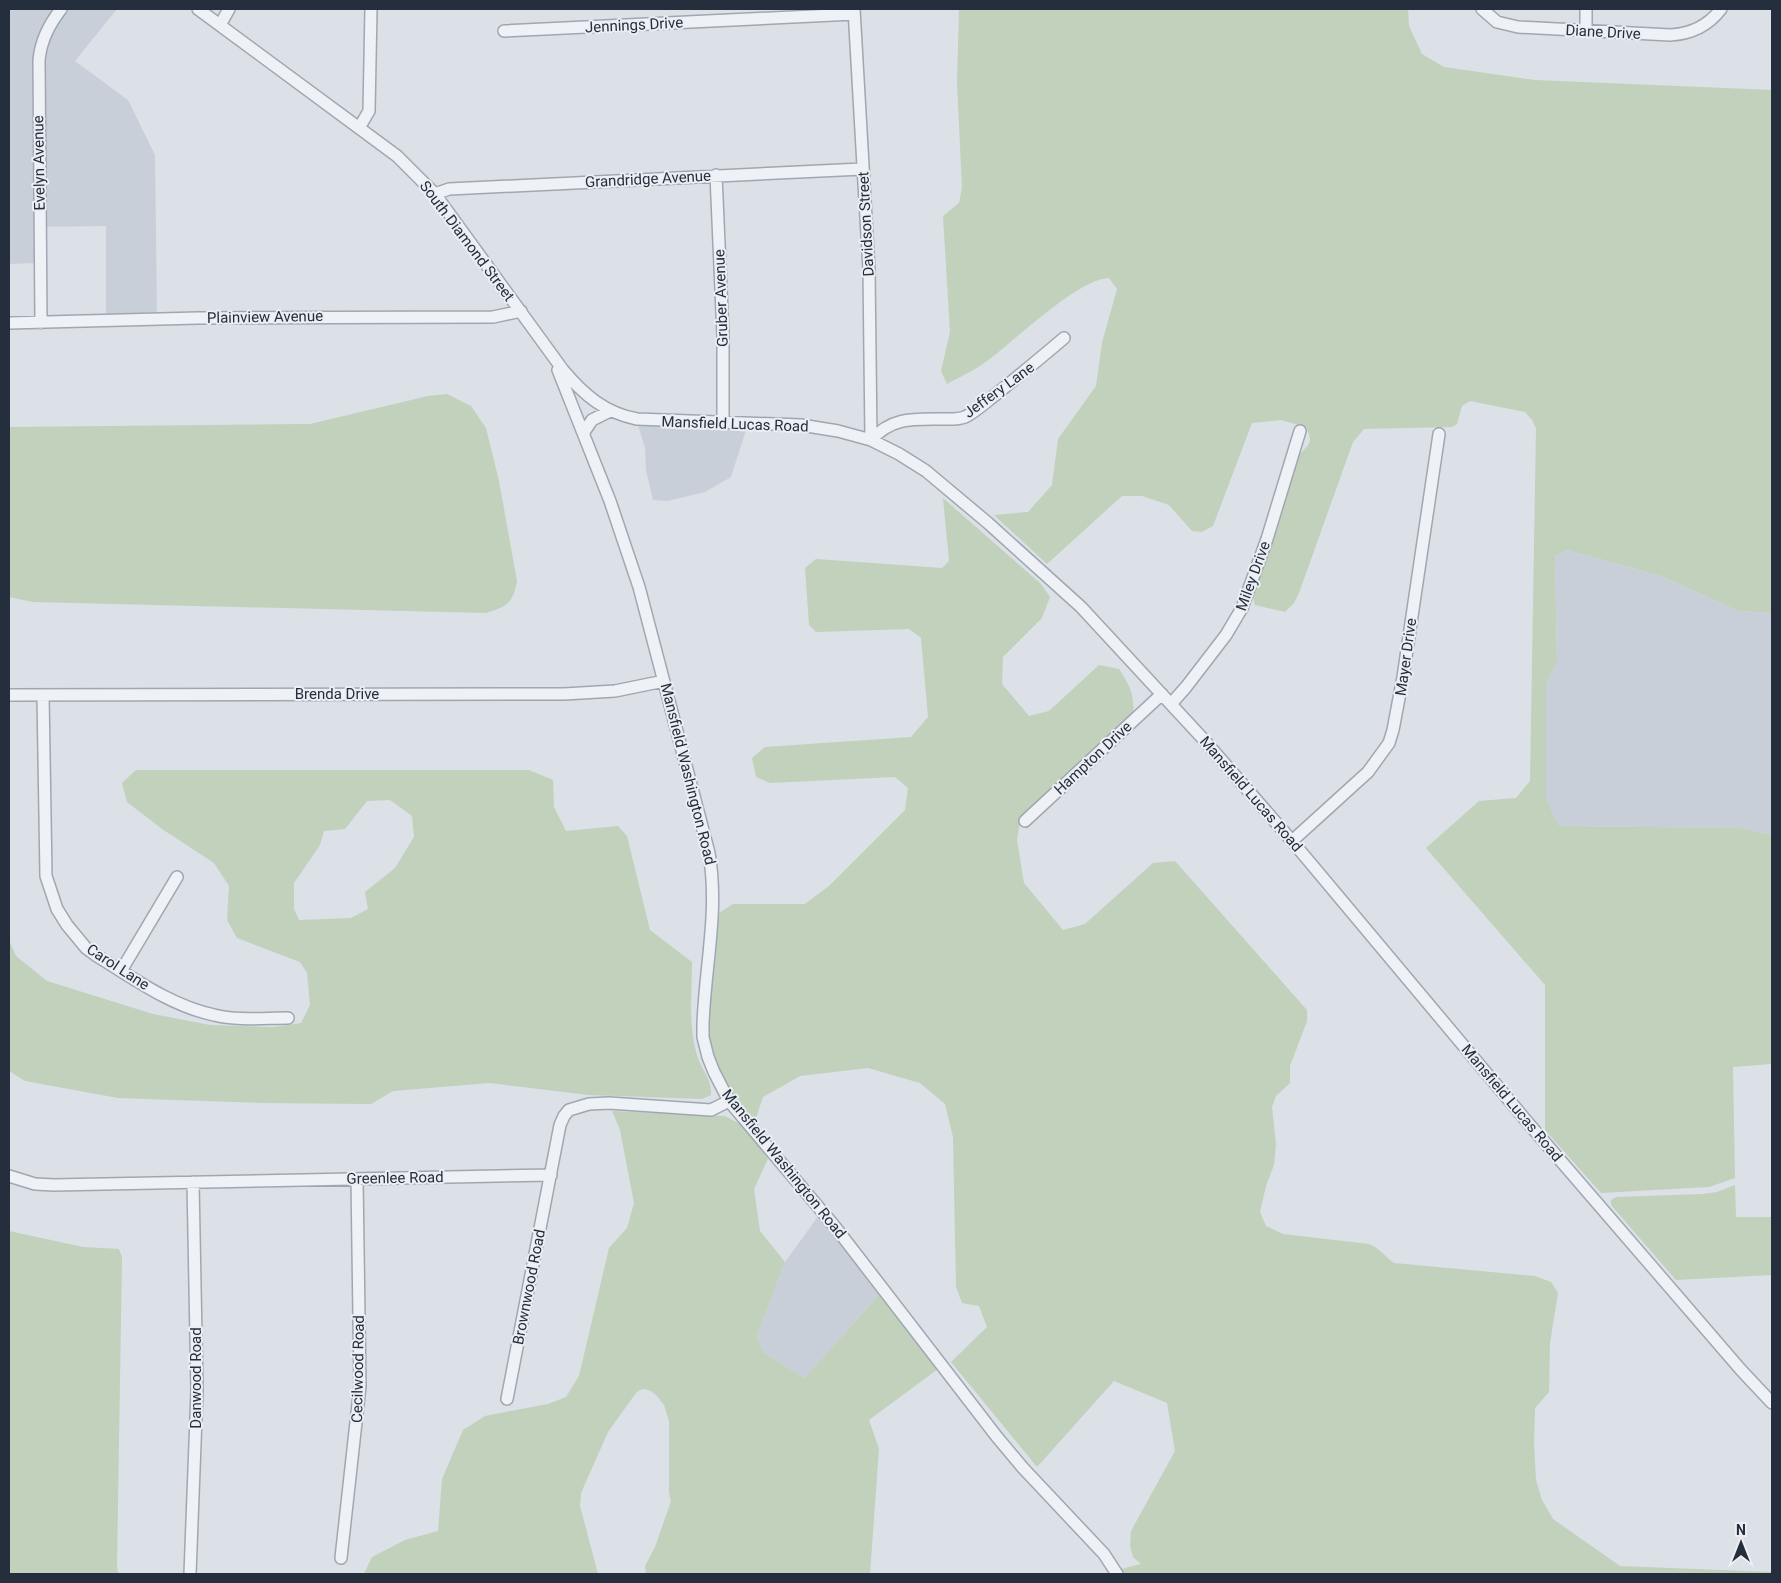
<svg xmlns="http://www.w3.org/2000/svg" width="1781" height="1583" font-family="Roboto,sans-serif">
<rect width="100%" height="100%" fill="#dce0e7"/>
<path fill="#c9cfd9" d="M9,9H117L75,61L128,100L155,155L157,315L106,316V226L35,227L36,263L9,264Z
M638,425L747,427L731,477L705,492L667,501L653,500L646,470L645,448Z
M1567,550L1661,576L1738,611L1772,613V835L1741,828L1559,826L1546,798V683L1557,663L1555,556Z
M819,1215L832,1231L880,1294L804,1378L763,1352L757,1335L785,1262Z"/>
<path fill="#c1d1bc" fill-rule="evenodd" d="M959,9H1408L1409,26L1422,54L1444,67L1535,80L1772,90V613L1738,611L1661,576L1567,550L1555,556L1557,663L1546,683V798L1559,826L1741,828L1772,835V1064L1733,1067L1735,1178L1709,1187L1601,1193L1545,1130V985L1426,848L1479,801L1516,798L1530,781L1536,428L1532,420L1525,412L1470,401L1462,406L1457,424L1452,427L1364,429L1353,442L1299,593L1294,603L1285,612L1255,605L1252,593L1299,455C1309,444 1314,443 1306,427L1281,420L1252,423L1213,526L1202,532L1192,531L1169,505L1142,496H1122L1047,564L994,515L1028,512L1052,485L1058,439L1096,386L1102,343L1117,289L1109,278C1079,278 1013,342 987,361C975,370 960,377 947,384L941,371L950,332L943,216L959,203L962,187L957,83Z
M447,394L471,406L486,428L499,481L517,581C513,603 507,607 486,613L33,602L9,597V427L310,424L428,396Z
M943,498L1041,584L1050,597L1042,618L1003,657L1002,684L1029,716L1049,711L1099,665L1119,669C1129,684 1135,695 1133,714L1020,821L1017,840L1024,883L1063,930L1085,924L1153,863L1175,861L1307,1010V1021L1290,1066V1083L1276,1096L1272,1107L1276,1144L1274,1165L1266,1186L1260,1212L1266,1226L1283,1234L1369,1244C1380,1248 1385,1257 1394,1263L1535,1276L1551,1282L1558,1293L1550,1343L1549,1392L1535,1408L1534,1444L1536,1480L1542,1500L1553,1519L1620,1566L1772,1572V1574H1108L1121,1569L1141,1564L1133,1557L1130,1546L1131,1531L1175,1451L1167,1403L1114,1381L1037,1467L951,1362L987,1327L979,1306L962,1303L956,1287L953,1137L945,1104L920,1083L868,1068L800,1076L763,1097L755,1121L736,1100L715,1063L708,1037L713,961L719,913L733,904H805L829,886L905,810L908,788L895,777L770,783L756,777L752,758L765,747L911,737L928,717L921,638L909,629L816,632L809,625L805,568L816,559L942,568L949,561Z
M136,770H529L553,780L554,807L566,831L618,826L627,836L650,930L692,962C692,992 688,1026 697,1055C701,1070 712,1078 711,1095L702,1099L588,1095L490,1083L393,1091L371,1104L260,1103L118,1098L25,1081L9,1071V940L16,956L47,981L153,1014L210,1025L274,1027L301,1023L310,1005L307,973L300,962L237,938L227,920L229,886L214,863L162,829L127,802L122,783ZM390,800L412,816L414,837L395,868L365,892L368,909L351,918L299,920L294,909V883L320,845L324,831L345,829L367,801Z
M612,1111L725,1116L752,1130L768,1159L754,1189L760,1231L785,1262L757,1335L763,1352L804,1378L880,1294L938,1369L869,1420L879,1449L870,1574H646L645,1566L655,1547L671,1501L669,1493V1421L664,1405L657,1396L651,1391L645,1389L640,1390L636,1393L608,1432L581,1493L580,1506L598,1574H364L372,1557L405,1540L438,1531L442,1479L463,1430L485,1416L548,1404L566,1397L579,1376L609,1248L627,1228L634,1203L620,1130Z
M1735,1185L1736,1217H1772V1275L1676,1280L1611,1205V1200L1616,1197L1703,1194L1717,1192Z
M9,1231L83,1247L119,1249L122,1257L117,1566L118,1572L121,1574H9Z"/>
<g fill="none" stroke-linecap="round" stroke-linejoin="round">
<defs>
<path id="minor" d="M198,9L397,156L435,194L563,370C584,395 605,413 637,419L801,425L838,431L871,440L899,454L926,471L988,523L1081,607L1205,741L1292,841L1529,1124L1741,1370L1772,1403
M854,9L869,270L871,440
M1482,9L1497,22L1518,27L1670,35C1691,34 1708,26 1721,9
M1586,9V31
M220,25L229,9
M504,31L854,14
M359,128L369,111L371,9
M716,175L723,335V422
M435,194L449,189L862,169
M9,323L198,318L493,317L521,311
M41,323L39,60C41,40 49,25 61,9
M558,370L610,501L639,587L709,853C719,911 705,966 703,1024V1037L708,1057L714,1072L729,1101L836,1228L997,1437L1023,1468L1104,1554L1117,1574
M584,432L592,420L610,411
M871,440C892,417 913,419 942,419C949,419 957,420 965,417C977,411 988,400 999,392C1021,374 1043,356 1064,338
M9,695L564,694L615,691L664,681
M43,695L46,876L57,909L67,925L86,948L97,956C133,978 171,1006 214,1015C238,1021 263,1018 288,1018
M1171,704L1186,687L1226,635L1242,608L1267,539L1300,431
M1025,821L1162,694
M1292,841L1368,772L1389,743L1393,730L1403,677L1439,434
M121,971L177,877
M9,1176L35,1184L54,1185L551,1175
M507,1399L560,1125L564,1116L569,1110L589,1104L609,1103L711,1110L729,1101
M341,1558L360,1386L357,1179
M190,1574L197,1391L193,1182"/>
</defs>
<use href="#minor" stroke="#a1a7b1" stroke-width="14"/>
<use href="#minor" stroke="#eef1f5" stroke-width="11"/>
</g>
<g text-anchor="middle" dominant-baseline="central" stroke-width="4" stroke-linejoin="round" paint-order="stroke">
<g font-size="15" fill="#252e3d" stroke="#ebeff4">
<text transform="translate(634 25) rotate(-3)">Jennings Drive</text>
<text transform="translate(1603 32) rotate(3)">Diane Drive</text>
<text transform="translate(39 163) rotate(-91)">Evelyn Avenue</text>
<text transform="translate(648 179) rotate(-3)">Grandridge Avenue</text>
<text transform="translate(866 224) rotate(-93)">Davidson Street</text>
<text transform="translate(467 241) rotate(53)">South Diamond Street</text>
<text transform="translate(721 298) rotate(-92)">Gruber Avenue</text>
<text transform="translate(265 317) rotate(-1)">Plainview Avenue</text>
<text transform="translate(999 390) rotate(-36)">Jeffery Lane</text>
<text transform="translate(735 424) rotate(2)">Mansfield Lucas Road</text>
<text transform="translate(1253 576) rotate(-70)">Miley Drive</text>
<text transform="translate(1406 657) rotate(-82)">Mayer Drive</text>
<text x="337" y="694">Brenda Drive</text>
<text transform="translate(1093 758) rotate(-43)">Hampton Drive</text>
<text transform="translate(688 774) rotate(76)">Mansfield Washington Road</text>
<text transform="translate(1251 794) rotate(49)">Mansfield Lucas Road</text>
<text transform="translate(118 967) rotate(33)">Carol Lane</text>
<text transform="translate(1512 1103) rotate(50)">Mansfield Lucas Road</text>
<text transform="translate(784 1164) rotate(51)">Mansfield Washington Road</text>
<text transform="translate(395 1178) rotate(-1)">Greenlee Road</text>
<text transform="translate(529 1287) rotate(-79)">Brownwood Road</text>
<text transform="translate(358 1369) rotate(-89)">Cecilwood Road</text>
<text transform="translate(196 1378) rotate(-90)">Danwood Road</text>
</g>
</g>
<rect width="1781" height="1583" fill="none" stroke="#252e3d" stroke-width="20"/>
<g transform="translate(1741 1543)" stroke="#ebeff4" stroke-width="4" paint-order="stroke">
<path d="M0-4L9 19L0 12L-9 19Z" fill="#252e3d"/>
<text y="-8" font-size="14" font-weight="bold" text-anchor="middle" fill="#252e3d">N</text>
</g>
</svg>
